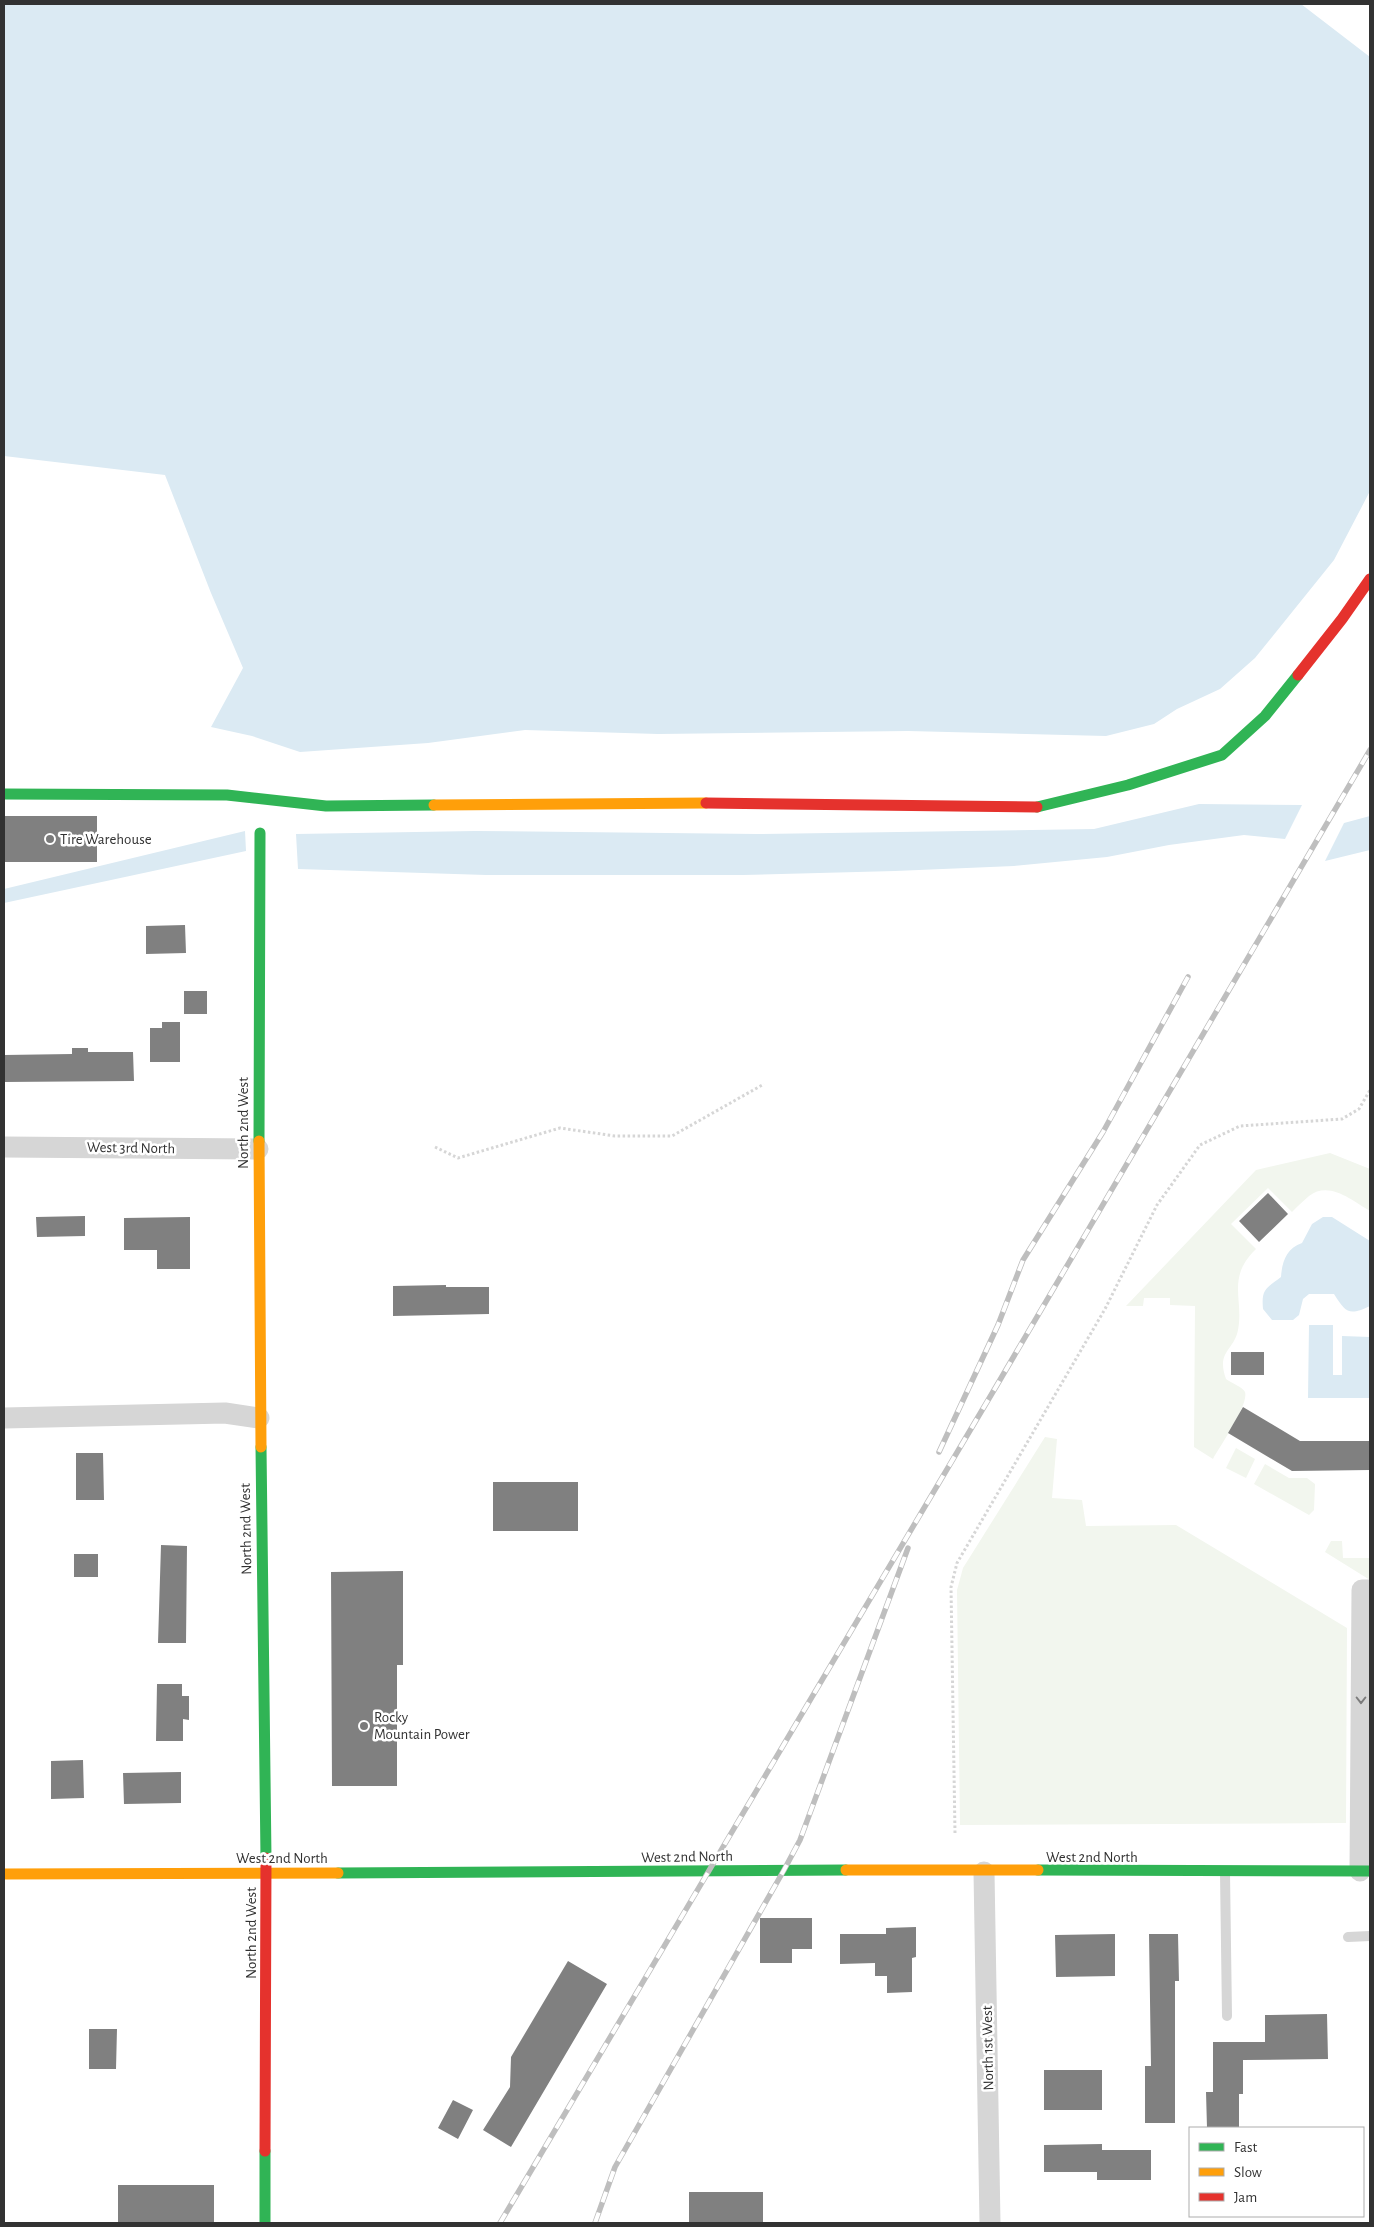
<svg xmlns="http://www.w3.org/2000/svg" width="1374" height="2227" font-family="'Alegreya Sans',sans-serif">
<rect width="100%" height="100%" fill="#fff"/>
<path fill="#f2f6ee" d="M1330,1153L1370,1169V1211C1353,1201 1329,1180 1309,1196C1303,1201 1297,1207 1292,1212L1268,1188L1231,1224L1256,1249C1226,1278 1244,1299 1238,1330C1234,1351 1216,1351 1226,1379C1231,1383 1243,1387 1245,1392C1249,1405 1220,1446 1213,1459L1194,1447L1195,1306L1170,1305V1298H1144L1143,1306H1126L1256,1170Z
M1045,1437L1057,1439L1052,1498L1082,1500L1086,1526L1176,1525L1347,1628L1346,1823L960,1825L957,1590L963,1568Z
M1236,1448L1255,1459L1246,1478L1226,1468Z
M1265,1464L1289,1478H1307L1315,1484L1314,1510L1309,1515L1254,1484Z
M1331,1541H1342L1343,1558H1370V1580L1325,1552Z"/>
<path fill="#dbeaf3" d="M4,4H1301L1370,57V491L1334,560L1255,658L1220,689L1177,709L1154,724L1106,736L908,731L658,734L525,730L428,743L300,752L252,736L211,727L243,668L211,593L165,475L4,456Z
M1199,804L1302,805L1285,839L1244,835L1169,845L1107,857L1014,866L895,871L743,875H486L298,869L296,834L475,831L757,834L1094,829Z
M1370,816V850L1325,861L1344,823Z
M245,831L246,851L4,903V889Z
M1323,1217H1332L1370,1241V1306C1349,1316 1346,1313 1334,1294H1309L1303,1299L1299,1315L1293,1320H1272L1263,1309C1261,1288 1267,1288 1281,1277C1282,1261 1287,1248 1302,1243L1312,1224Z
M1309,1325H1333V1375H1342V1336L1370,1337V1398H1308Z"/>
<path fill="#808080" d="M4,816H97V862H4Z
M185,925L186,953L146,954V926Z
M184,991H207V1014H184Z
M162,1022H180V1062H150V1028H162Z
M72,1048H88V1052H133L134,1081L4,1082V1055L72,1054Z
M1268,1193L1288,1214L1259,1242L1239,1221Z
M85,1216V1236L37,1237L36,1217Z
M190,1217V1269H157V1250H124V1218Z
M446,1285V1287H489V1314L393,1316V1286Z
M1231,1352H1264V1375H1231Z
M1243,1407L1300,1441H1370V1470L1292,1471L1228,1433Z
M76,1453H103L104,1500H76Z
M493,1482H578V1531H493Z
M161,1545L187,1546L186,1643H158Z
M74,1554H98V1577H74Z
M403,1571V1665H397V1786H332L331,1572Z
M157,1684H182V1696H189V1720L183,1719V1741H156Z
M83,1760L84,1798L51,1799V1761Z
M181,1772V1803L124,1804L123,1773Z
M760,1918H812V1949H792V1963H760Z
M916,1927V1957L912,1958V1992L887,1993V1976H875V1963L840,1964V1934H886V1928Z
M1115,1934V1976L1056,1977L1055,1935Z
M1149,1934H1178L1179,1981H1175V2123H1145V2066H1151Z
M568,1961L607,1984L511,2147L483,2130L510,2087L511,2057Z
M1327,2014L1328,2059L1243,2060V2094H1239V2128H1207L1206,2092H1213V2042H1265V2015Z
M89,2029H117L116,2069H89Z
M1044,2070H1102V2110H1044Z
M453,2100L473,2110L458,2139L438,2128Z
M1102,2144V2150H1151V2180H1097V2172H1044V2145Z
M118,2185H214V2223H118Z
M689,2192H763V2223H689Z"/>
<g fill="none" stroke-linecap="round" stroke-linejoin="round">
<path stroke="#d6d6d6" stroke-width="3" stroke-dasharray="2.5 2.5" stroke-linecap="butt" d="M435,1147L458,1158L560,1128L615,1136H672L764,1084
M955,1833L951,1587L957,1563L1105,1309L1157,1205L1200,1145L1240,1126L1342,1119L1359,1109L1370,1090"/>
<path stroke="#d6d6d6" stroke-width="10" d="M1225,1873L1227,2016
M1348,1937L1370,1936"/>
<path stroke="#d6d6d6" stroke-width="21" d="M4,1147L258,1149
M4,1418L225,1413L259,1418
M1360,1871L1362,1590H1370
M984,1872L990,2223"/>
<path stroke="#30b455" stroke-width="11" d="M4,794L227,795L326,806L434,805
M1037,807L1128,785L1222,755L1265,716L1298,675
M259,1141L260,833
M261,1447L266,1858
M1038,1870L1370,1871
M338,1873L846,1870
M265,2223V2151"/>
<path stroke="#ff9f0a" stroke-width="11" d="M434,805L706,803
M259,1141L261,1447
M846,1870H1038
M4,1874L338,1873"/>
<path stroke="#e5322d" stroke-width="11" d="M1298,675L1342,619L1370,579
M706,803L1037,807
M265,2151L266,1858"/>
<defs>
<path id="rail" d="M939,1452L998,1325L1023,1260L1103,1132L1188,977
M500,2223L997,1385L1370,750
M595,2223L615,2167L784,1870L800,1840L908,1548"/>
</defs>
<use href="#rail" stroke="#bebebe" stroke-width="5.5"/>
<use href="#rail" stroke="#fff" stroke-width="4" stroke-dasharray="11" stroke-linecap="butt"/>
</g>
<defs><path id="oneway-chevron" d="M-2-3.5L2.5 0L-2 3.5" fill="none" stroke-width="1.6" stroke-linecap="round" stroke-linejoin="round" transform="scale(1.25)"/></defs>
<use stroke="#7c7c7c" href="#oneway-chevron" transform="translate(1361 1700) rotate(90)"/>
<g fill="#7a7a7a" stroke="#fff" stroke-width="2">
<circle cx="50" cy="839" r="5"/>
<circle cx="364" cy="1726" r="5"/>
</g>
<g text-anchor="middle" dominant-baseline="central" stroke-width="5" stroke-linejoin="round" paint-order="stroke">
<g font-size="15" fill="#323232" stroke="#fff" text-anchor="start">
<text x="60" y="839">Tire Warehouse</text>
<text x="374" y="1717">Rocky<tspan x="374" dy="17">Mountain Power</tspan></text>
</g>
<g font-size="15" fill="#323232" stroke="#fff">
<text transform="translate(243 1123) rotate(-90)">North 2nd West</text>
<text transform="translate(131 1148) rotate(1)">West 3rd North</text>
<text transform="translate(246 1529) rotate(-91)">North 2nd West</text>
<text transform="translate(687 1857) rotate(-1)">West 2nd North</text>
<text x="1092" y="1857">West 2nd North</text>
<text x="282" y="1858">West 2nd North</text>
<text transform="translate(251 1933) rotate(-90)">North 2nd West</text>
<text transform="translate(988 2048) rotate(-91)">North 1st West</text>
</g>
</g>
<rect width="1374" height="2227" fill="none" stroke="#323232" stroke-width="10"/>
<rect x="1189" y="2127" width="175" height="90" fill="#ffffff" stroke="#adadad"/>
<rect x="1199" y="2143" width="25" height="8" fill="#30b455" stroke="#adadad"/>
<text x="1234" y="2152" font-size="15" fill="#323232">Fast</text>
<rect x="1199" y="2168" width="25" height="8" fill="#ff9f0a" stroke="#adadad"/>
<text x="1234" y="2177" font-size="15" fill="#323232">Slow</text>
<rect x="1199" y="2193" width="25" height="8" fill="#e5322d" stroke="#adadad"/>
<text x="1234" y="2202" font-size="15" fill="#323232">Jam</text>
</svg>
